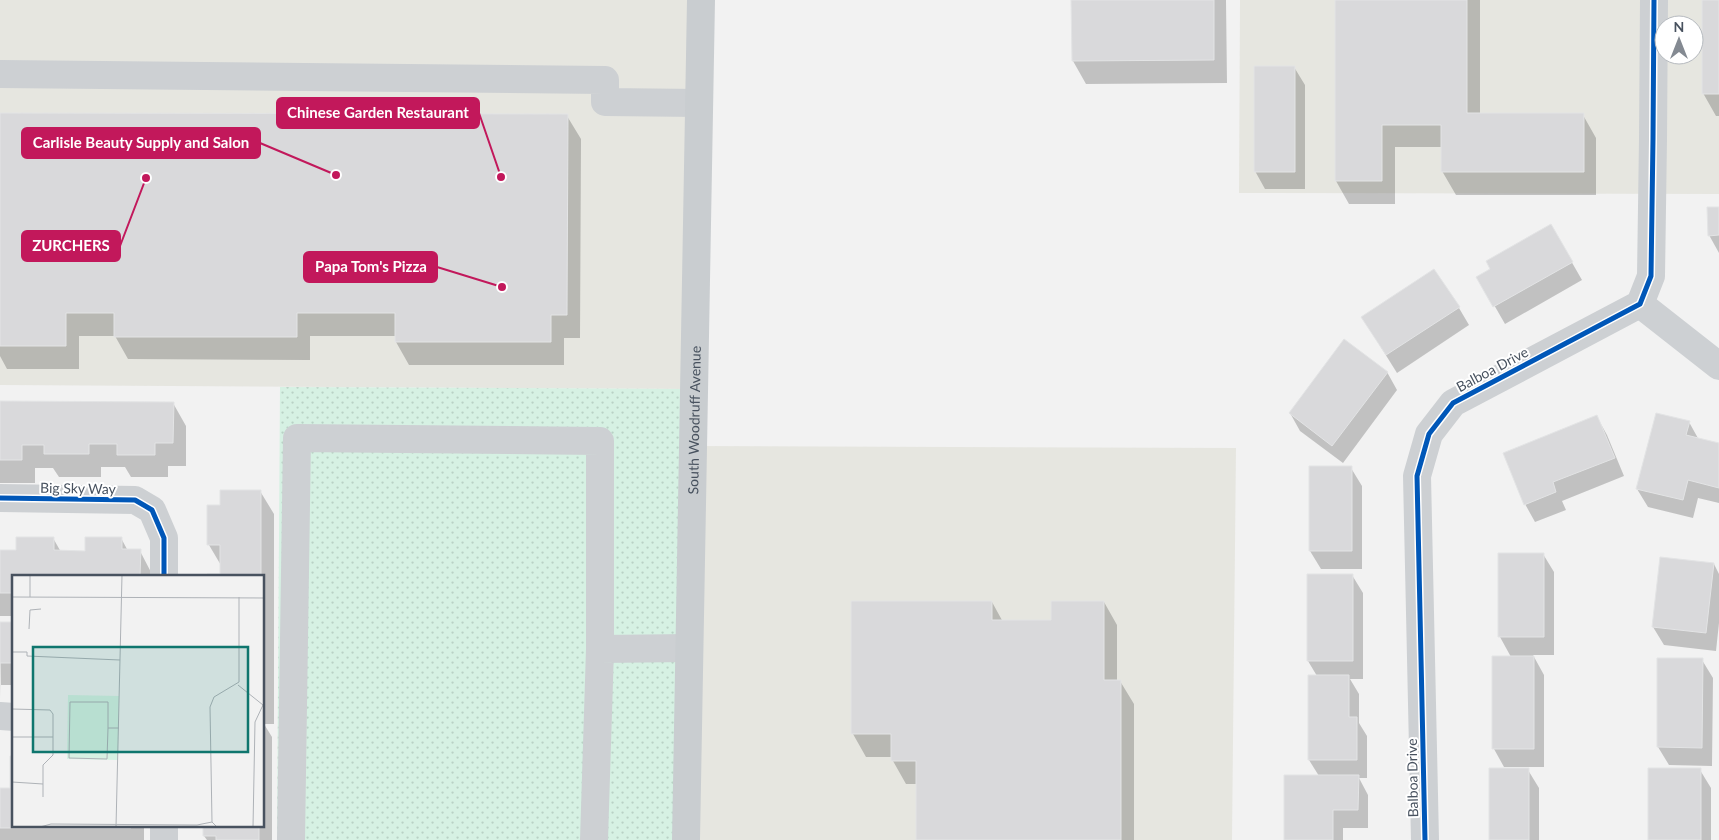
<svg xmlns="http://www.w3.org/2000/svg" width="1719" height="840" font-family="Lato,sans-serif">
<defs>
<pattern id="grass-dots" width="8" height="8" patternUnits="userSpaceOnUse" patternTransform="scale(1.25)"><rect width="8" height="8" fill="#d6f1e3"/><path d="M2 2h.1M6 6h.1" fill="none" stroke="#b9d1c5" stroke-width="1.8" stroke-linecap="round"/></pattern>
</defs>
<rect width="100%" height="100%" fill="#f2f2f2"/>
<path fill="#e6e6e0" fill-rule="evenodd" d="M0,0H701L694,389L0,385Z
M1240,0H1719V194L1239,193ZM1664,25H1694V55H1664Z
M694,446L1236,448L1232,840H686Z"/>
<path fill="url(#grass-dots)" d="M280,387L694,389L686,840H277Z"/>
<path fill="#0003" d="M1073,0H1226L1227,83L1086,84L1073,61Z
M1336,0H1480V115H1583L1596,138V195H1456L1442,171V147H1395V204H1349L1336,181Z
M1703,0H1719V116H1716L1703,93Z
M1294,67L1305,85V189H1265L1255,171Z
M0,114L567,116L581,139L580,338H564V365H409L396,342V336H310V360L128,359L115,336H79V369H7L0,356Z
M1719,208V253L1709,235Z
M1551,226L1582,280L1505,324L1478,277L1492,269Z
M1459,308L1469,325L1397,373L1362,317Z
M1387,372L1397,390L1343,463L1300,431L1290,413Z
M0,403H173L186,426V466H168V477H131L125,467H101V477H59L53,468H35V483H0Z
M1597,417L1607,435L1624,476L1562,501L1566,510L1535,522L1525,504Z
M1689,422L1699,440L1719,445V503L1698,498L1693,518L1648,507L1637,489Z
M1351,468L1362,486V569H1321L1310,551Z
M260,491L274,514V724H264L272,737V840H207L204,836V826H264V576H209V575H222V567L209,545L221,507Z
M53,538L61,552H86L121,538L128,551H140L153,576H14V616H0V551H17Z
M1500,554H1543L1554,572V655H1533L1544,675V767H1504L1494,749L1511,657L1500,637Z
M1714,564L1719,574V623L1716,651L1664,645L1653,627Z
M1352,575L1363,593V679H1350L1359,694V723L1367,736V778H1359L1368,795V828H1343V840H1285L1319,776L1309,760L1317,676L1308,661Z
M992,602L1003,622H1052L1104,602L1117,625V681H1120L1134,704V840H917V784H906L893,761V757H866L853,734L852,603Z
M0,623H14V685H1V699Z
M1659,659L1702,660L1713,678L1712,766L1669,765L1658,747Z
M1528,770L1539,788V840H1490Z
M1700,770L1711,788V840H1649Z
M0,790H11L14,826H144V840H0Z"/>
<path fill="#d9d9db" stroke="#e3e4e5" d="M1071,0H1214V60L1072,61Z
M1335,0H1467V113H1584V172H1441V125H1382V181H1335Z
M1702,0H1719V94H1702Z
M1254,66H1295V172H1254Z
M0,113L568,114L567,315H551V342H395V313H297V337H114V313H66V346H0Z
M1707,207H1719V235L1708,236Z
M1551,224L1573,262L1493,307L1476,277L1490,269L1486,261Z
M1434,269L1460,307L1386,355L1361,317Z
M1344,339L1388,372L1332,446L1289,413Z
M0,401L174,402L173,443H155V455H117V444H89V454H44V445H22V460H0Z
M1656,413L1690,421L1686,435L1719,443V488L1688,480L1683,500L1636,489Z
M1597,415L1615,458L1553,482L1556,492L1524,505L1503,453Z
M1309,466H1352V551H1309Z
M220,490H261V576H207V574H220V545H207V505H220Z
M16,537H54V550L85,551V537H122V549H141L140,576H14V593H0V550H16Z
M1498,553H1544V637H1498Z
M1660,557L1714,563L1706,633L1652,627Z
M1307,574H1353V661H1307Z
M851,601H992V620H1051V601H1104V680H1121V840H916V761H891V734H851Z
M0,622H14V663H0Z
M1492,656H1534V749H1492Z
M1657,658H1703L1702,748L1657,747Z
M1308,675H1349V717H1357V760H1308Z
M10,756H14V826H131V828H0V788H10Z
M1489,768H1529V840H1489Z
M1648,768H1701V840H1648Z
M1284,775H1359L1358,810H1333V840H1284Z
M203,826H259V840H216V836H203Z"/>
<g fill="none" stroke-linecap="round" stroke-linejoin="round">
<path stroke="#cdd0d3" stroke-width="28" d="M0,74L605,80V102L699,103
M1640,304L1719,366
M0,498L135,500L152,510L164,538V576
M600,649L689,648
M0,716L14,717
M164,826V840
M291,840L297,438L600,441V649L594,840
M1425,840L1417,476L1429,434L1453,403L1640,304L1651,276L1653,139L1654,0"/>
<path stroke="#c9cdd0" stroke-width="28" id="s1" d="M686,840L701,0"/>
<defs>
<path id="cycleway" d="M0,498L135,500L152,510L164,538V576
M1425,840L1417,476L1429,434L1453,403L1640,304L1651,276L1653,139L1654,0"/>
</defs>
<use href="#cycleway" stroke="#fff" stroke-width="8"/>
<use href="#cycleway" stroke="#0057b8" stroke-width="5"/>
</g>
<g text-anchor="middle" dominant-baseline="central" stroke-width="4" stroke-linejoin="round" paint-order="stroke">
<g font-size="14" fill="#48525f" stroke="#fff">
<text transform="translate(1492 369) rotate(-28)">Balboa Drive</text>
<text stroke="none"><textPath href="#s1" startOffset="420">South Woodruff Avenue</textPath></text>
<text transform="translate(78 488) rotate(1)">Big Sky Way</text>
<text transform="translate(1412 778) rotate(-91)">Balboa Drive</text>
</g>
</g>
<g transform="translate(12 575)">
<rect width="252" height="252" fill="#f2f2f2"/>
<path d="M56,120L107,121L106,185L55,184Z" fill="#d6f1e3"/>
<path fill="none" stroke="#aeb2b7" stroke-width="1" d="M18,0V22M0,22L253,23M17,54L18,35L29,34M0,77H15V81L108,85M226,110L251,130M0,134L38,135L41,139V180L31,190V222M96,153L95,184L57,183L58,127H96V153H107M0,162H41M0,207L31,209M28,252L39,249L185,250L200,247M104,252L110,0M205,252L200,247L198,132L202,122L227,107V22M241,252L243,147L251,130"/>
<path fill="#0f766e" fill-opacity="0.15" stroke="#0f766e" stroke-width="2.5" d="M21,72H236V177H21Z"/>
<rect width="252" height="252" fill="none" stroke="#48525f" stroke-width="2.5"/>
</g>
<path fill="none" stroke="#c2185b" stroke-width="2" d="M501 177L479 113M336 175L260 143M146 178L120 246M502 287L437 267"/>
<g fill="#c2185b" stroke="#fff" stroke-width="2">
<circle cx="501" cy="177" r="5"/>
<circle cx="336" cy="175" r="5"/>
<circle cx="146" cy="178" r="5"/>
<circle cx="502" cy="287" r="5"/>
</g>
<g fill="#c2185b" stroke="#c2185b" stroke-width="2">
<rect x="277" y="98" width="202" height="30" rx="5"/>
<rect x="22" y="128" width="238" height="30" rx="5"/>
<rect x="22" y="231" width="98" height="30" rx="5"/>
<rect x="304" y="252" width="133" height="30" rx="5"/>
</g>
<g font-size="15" text-anchor="middle" font-weight="bold" fill="#fff">
<text x="378" y="118">Chinese Garden Restaurant</text>
<text x="141" y="148">Carlisle Beauty Supply and Salon</text>
<text x="71" y="251">ZURCHERS</text>
<text x="371" y="272">Papa Tom's Pizza</text>
</g>
<g transform="translate(1679 40)"><circle r="24" fill="#ffffff" stroke="#b6babf"/>
<path d="M0-4L9 19L0 12L-9 19Z" fill="#848a92"/>
<text y="-8" font-size="14" font-weight="bold" text-anchor="middle" fill="#48525f">N</text>
</g>
</svg>
